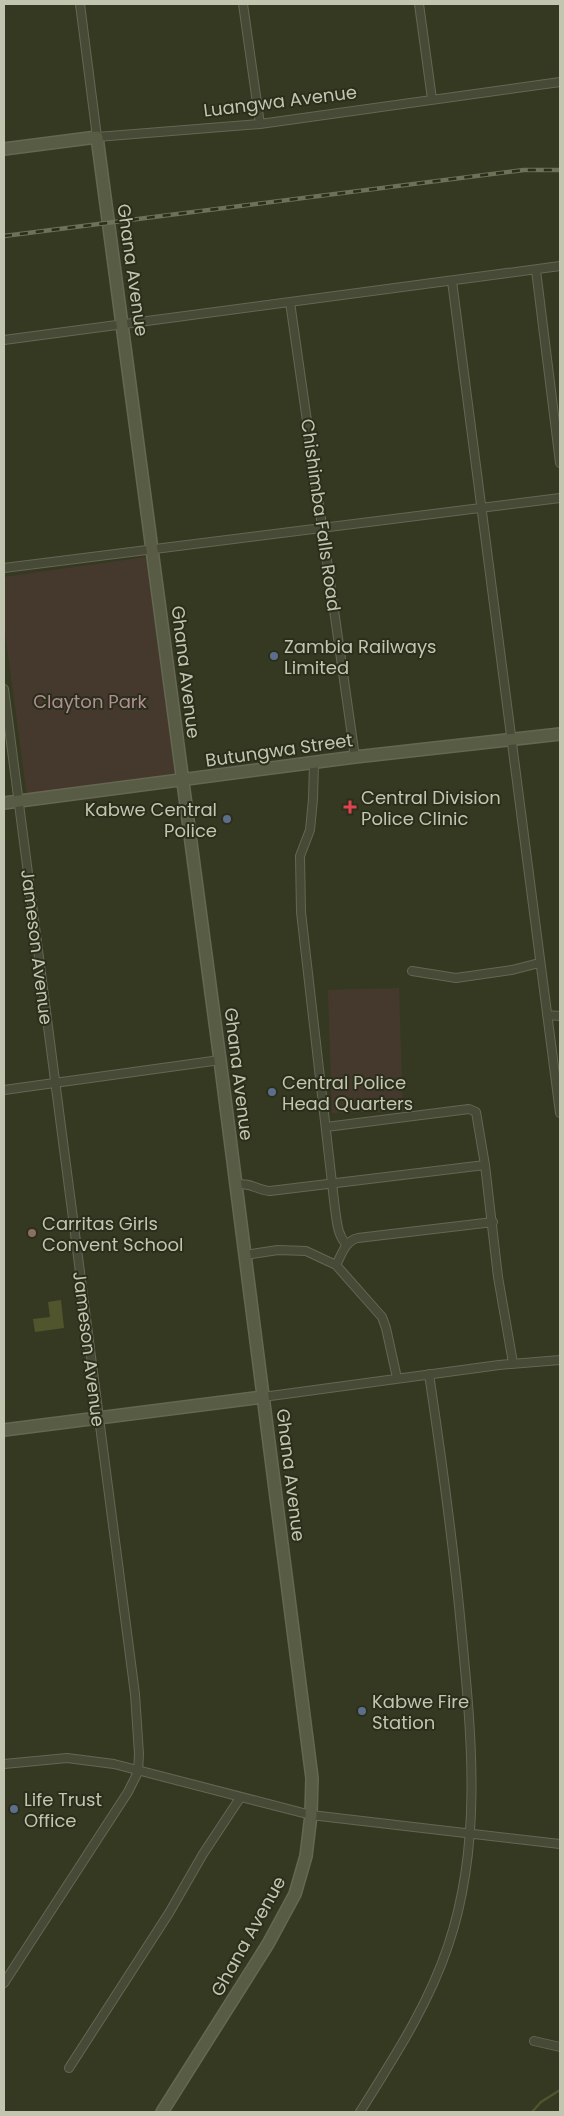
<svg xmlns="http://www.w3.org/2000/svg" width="564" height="2116" font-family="Poppins,sans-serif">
<rect width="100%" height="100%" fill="#363922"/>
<path fill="#45392d" d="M146,557L176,776L27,796L4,625V577Z
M399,988L403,1111L332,1113L328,990Z"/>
<path fill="#50552e" d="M61,1300L64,1328L35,1332L33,1319L50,1317L48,1302Z"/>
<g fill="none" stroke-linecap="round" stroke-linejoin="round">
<path stroke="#50552e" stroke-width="2.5" d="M532,2112L541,2102L560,2090"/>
<defs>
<path id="minor" d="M80,4L97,137L260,124L560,82
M243,4L260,124
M419,4L432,99
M536,270L560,463
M452,281L560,1113
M290,302L355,757
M4,340L560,266
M4,568L560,498
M4,689L135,1694L139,1754L138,1772L128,1792L4,1983
M314,764L313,799L310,830L300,856L301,912L335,1209C337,1221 337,1234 346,1244
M412,971L456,978L512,970L539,963
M547,1015L560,1016
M4,1090L220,1060
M326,1127L469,1109L476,1112L485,1165L498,1277L513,1363
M236,1185C251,1182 256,1190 270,1191L485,1165
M245,1255L278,1250L306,1251L336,1265L382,1317L386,1328L397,1378
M336,1265C342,1254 345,1241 358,1238L493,1222
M263,1397L499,1365L560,1360
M4,1764L67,1758L114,1764L311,1815L560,1844
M534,2041L560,2047
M69,2068L169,1913L203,1854L240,1798
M360,2112C393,2059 428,2006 448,1946C482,1846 472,1740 462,1637C454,1549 442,1461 429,1374"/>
<path id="secondary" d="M4,149L97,137L220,1060L312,1778L311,1815L306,1856L295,1894L268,1944L162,2112
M4,803L355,757L560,734
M4,1430L263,1397"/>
</defs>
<use href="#minor" stroke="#656753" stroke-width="10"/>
<use href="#secondary" stroke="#656753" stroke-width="14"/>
<use href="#minor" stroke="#474a36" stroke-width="8"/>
<use href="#secondary" stroke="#585c44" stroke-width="11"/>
<defs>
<path id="rail" d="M4,236L524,170H560"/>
</defs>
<use href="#rail" stroke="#6d7158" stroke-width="4.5"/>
<use href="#rail" stroke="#2b2e1b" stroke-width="2.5" stroke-dasharray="8" stroke-linecap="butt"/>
</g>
<g fill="#5c6f8a" stroke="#2b2e1b" stroke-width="2">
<circle cx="274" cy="656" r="5"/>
<circle cx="227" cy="819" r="5"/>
<circle cx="272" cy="1092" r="5"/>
<circle cx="362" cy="1711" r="5"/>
<circle cx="14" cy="1809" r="5"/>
</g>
<path fill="#e0444e" stroke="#2b2e1b" stroke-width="2" d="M347.5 799.5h5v5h5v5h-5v5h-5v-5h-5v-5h5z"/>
<circle fill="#8d6e63" stroke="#2b2e1b" stroke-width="2" cx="32" cy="1233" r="5"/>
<g text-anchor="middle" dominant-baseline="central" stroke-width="4" stroke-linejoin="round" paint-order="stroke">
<g font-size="18" fill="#c2c6b0" stroke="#2b2e1b">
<text transform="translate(280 101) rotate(-7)">Luangwa Avenue</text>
<text transform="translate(133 270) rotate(82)">Ghana Avenue</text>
<text transform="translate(321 515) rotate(82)">Chishimba Falls Road</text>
<text transform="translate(186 672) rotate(83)">Ghana Avenue</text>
<text transform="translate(279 750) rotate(-8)">Butungwa Street</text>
<text transform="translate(37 947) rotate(83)">Jameson Avenue</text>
<text transform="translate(239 1074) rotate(83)">Ghana Avenue</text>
<text transform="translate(89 1349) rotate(83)">Jameson Avenue</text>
<text transform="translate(291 1475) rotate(83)">Ghana Avenue</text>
<text transform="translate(248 1936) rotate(-61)">Ghana Avenue</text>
</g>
<g font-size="18" fill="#c2c6b0" stroke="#2b2e1b" text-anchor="start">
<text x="284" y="646">Zambia Railways<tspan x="284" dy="21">Limited</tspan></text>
<text x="361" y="797">Central Division<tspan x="361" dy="21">Police Clinic</tspan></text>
<text x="217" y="809" text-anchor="end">Kabwe Central<tspan x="217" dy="21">Police</tspan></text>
<text x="282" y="1082">Central Police<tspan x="282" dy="21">Head Quarters</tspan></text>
<text x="42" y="1223">Carritas Girls<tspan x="42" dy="21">Convent School</tspan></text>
<text x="372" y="1701">Kabwe Fire<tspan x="372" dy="21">Station</tspan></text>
<text x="24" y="1799">Life Trust<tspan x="24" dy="21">Office</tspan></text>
</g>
<g font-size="18" fill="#b08e95" stroke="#2b2e1b">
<text x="90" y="701">Clayton Park</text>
</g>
</g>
<rect width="564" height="2116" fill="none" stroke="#c2c6b0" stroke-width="10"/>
</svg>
